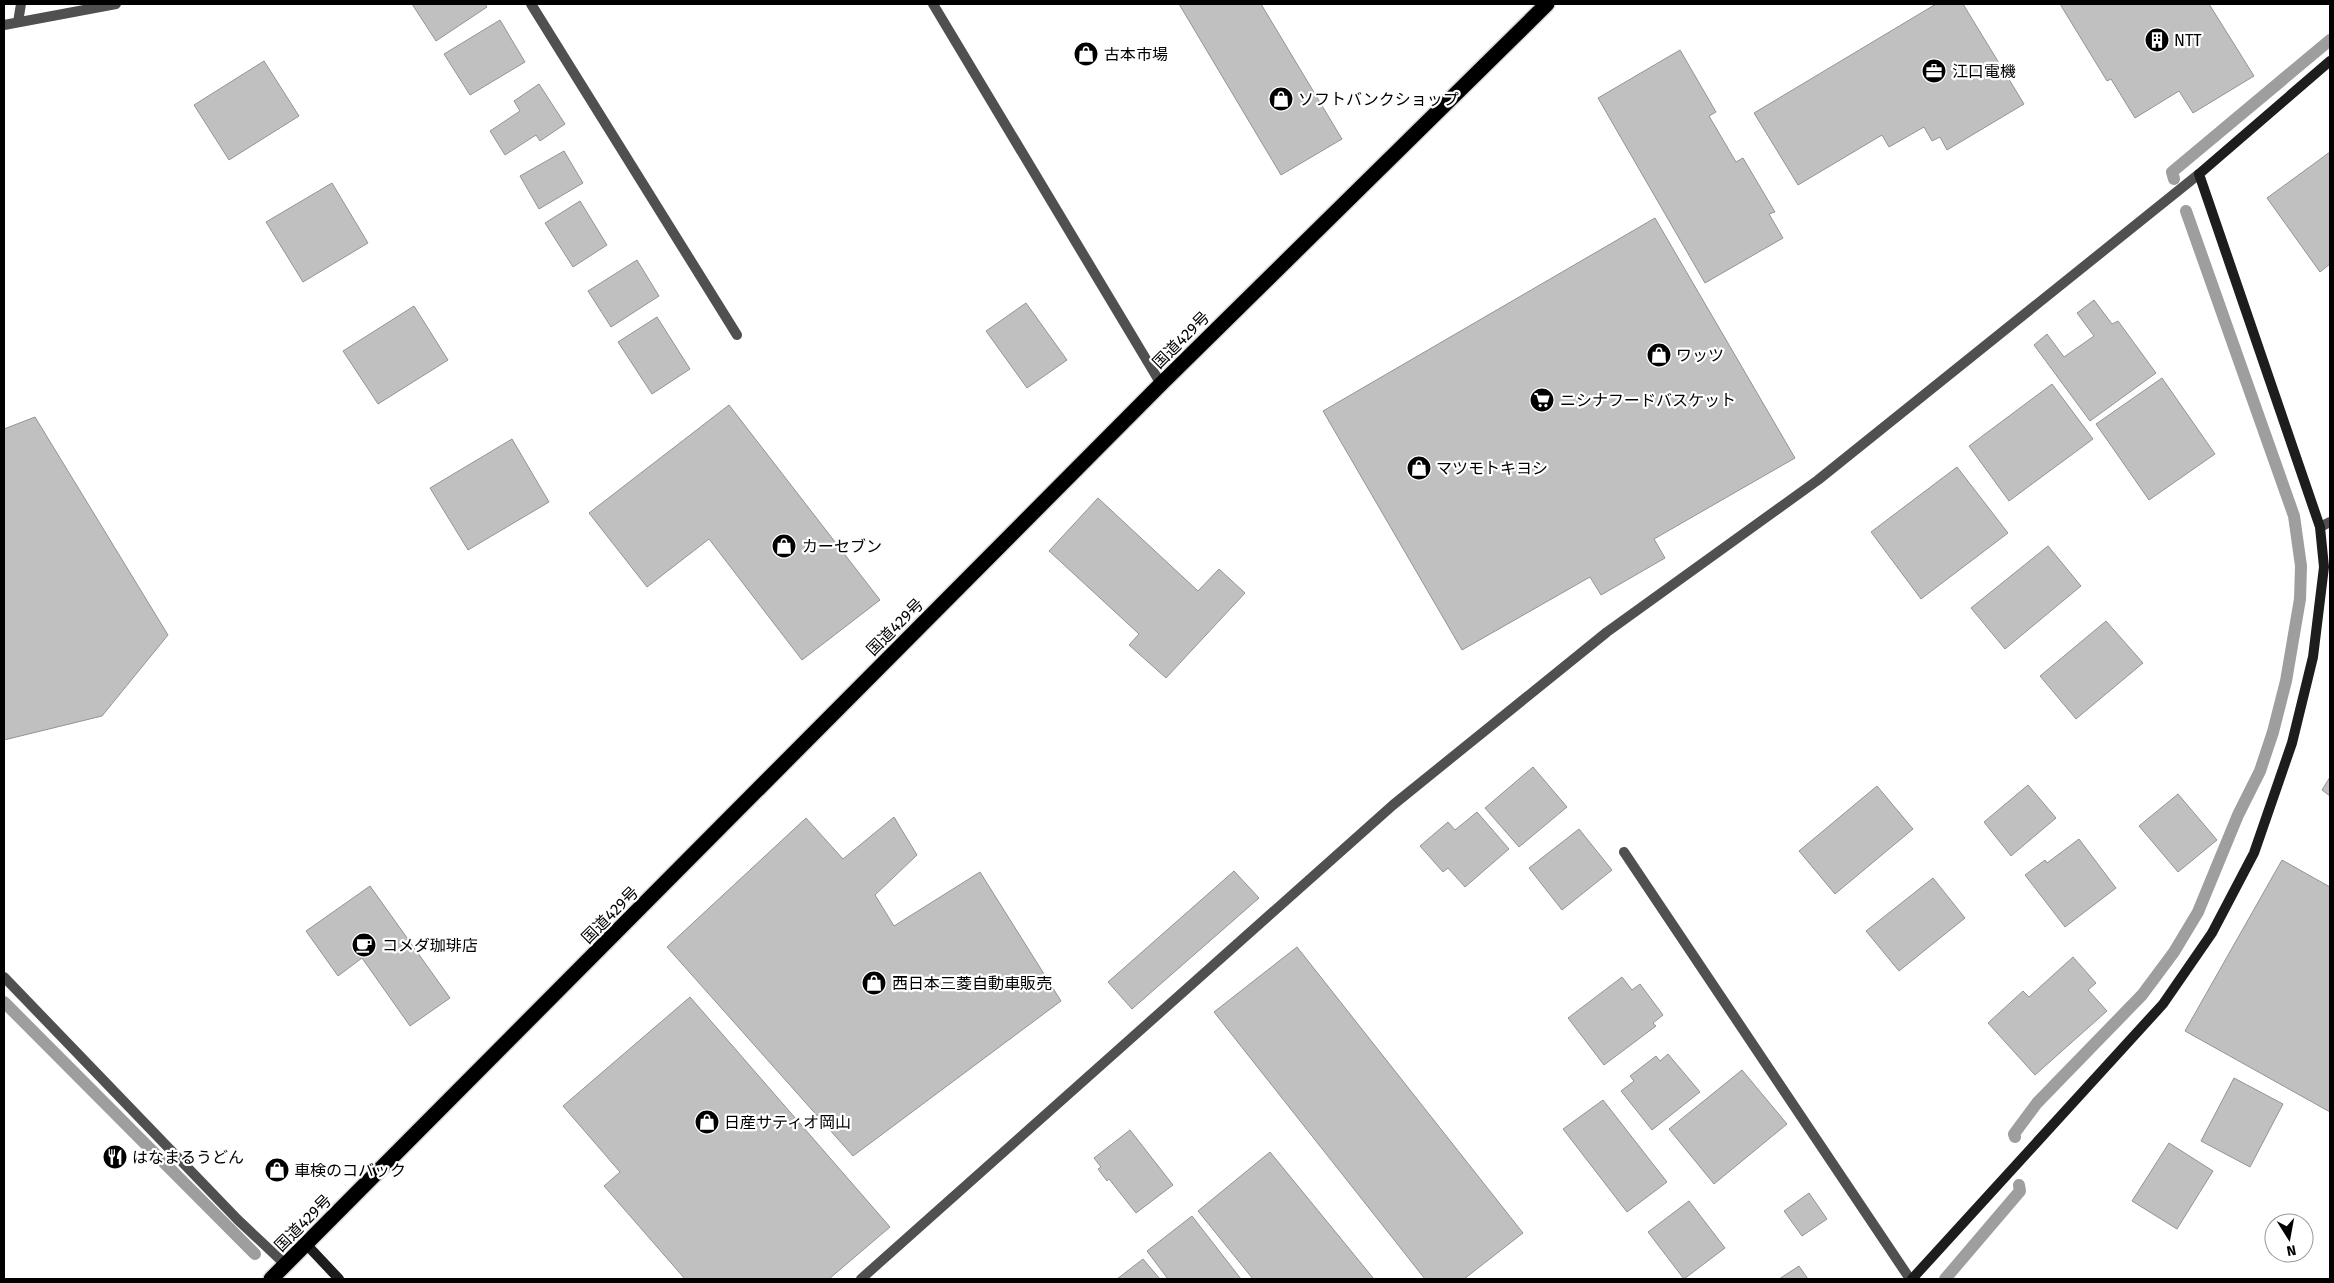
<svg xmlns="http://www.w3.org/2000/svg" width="2334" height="1283" font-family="'Fira Sans','Noto Sans JP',sans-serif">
<rect width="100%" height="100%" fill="#fff"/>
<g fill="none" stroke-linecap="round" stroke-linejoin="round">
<path stroke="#9e9e9e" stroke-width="12" d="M2174,179L2172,172L2330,40
M4,1002L255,1254
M2015,1137L2014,1134L2037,1103L2142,995L2174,952L2198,912L2238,815L2260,771L2273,732L2286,681L2300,599L2301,566L2294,516L2186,211
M1945,1279L2020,1191L2019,1185"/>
</g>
<path fill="#c0c0c0" stroke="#949494" d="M412,4H485L487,7L436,41Z
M1179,4H1261L1342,139L1281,175Z
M1936,4H1963L2024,104L1947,150L1940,137L1932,141L1924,127L1889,147L1882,135L1798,185L1754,113Z
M2060,4H2209L2254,76L2193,113L2179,91L2135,118L2111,79L2107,81Z
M500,20L525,62L470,95L444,54Z
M1680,50L1716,112L1709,116L1736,162L1743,158L1775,212L1769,214L1783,238L1705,283L1598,98Z
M264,61L299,116L229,160L194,105Z
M539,84L565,124L540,141L536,135L505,155L490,131L520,111L514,101Z
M564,151L583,183L539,209L520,176Z
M2330,152V264L2320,272L2267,198Z
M332,183L368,243L303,282L266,222Z
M580,201L607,245L573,267L545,223Z
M1655,218L1795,458L1654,539L1665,558L1601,595L1590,577L1462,650L1323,411Z
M637,260L659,296L611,327L588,291Z
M2094,300L2112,324L2118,321L2156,373L2090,421L2034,345L2047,334L2064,357L2094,336L2077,313Z
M1026,303L1067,360L1027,388L986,331Z
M414,306L448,360L378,404L343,351Z
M657,317L690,369L652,394L618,342Z
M2162,378L2215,454L2149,500L2096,424Z
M2052,384L2093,439L2009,501L1969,446Z
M729,405L880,600L802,660L709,539L647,587L589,513Z
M35,417L168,635L102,716L4,740V429Z
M512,439L549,502L468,550L430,488Z
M1957,467L2008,533L1921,599L1871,532Z
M1098,498L1198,591L1219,569L1245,593L1166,678L1129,645L1139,634L1049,551Z
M2048,546L2081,586L2005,649L1971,608Z
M2106,621L2143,663L2076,719L2040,676Z
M1533,767L1567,807L1519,847L1485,808Z
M2330,777V796L2322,790Z
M2028,785L2056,818L2011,856L1984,822Z
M1877,786L1913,829L1835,894L1799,851Z
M2178,794L2217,840L2178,872L2139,826Z
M1477,812L1509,849L1465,887L1448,868L1443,872L1420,846L1448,822L1455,830Z
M894,817L917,855L875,895L894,926L980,872L1061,1001L853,1156L667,947L806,818L843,859Z
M1579,829L1612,870L1562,910L1529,868Z
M2079,839L2116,888L2065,927L2025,875L2045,860L2047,863Z
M2282,860L2330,887V1112L2185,1031Z
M1234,871L1259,898L1132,1009L1108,982Z
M1933,878L1965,918L1899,971L1866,931Z
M370,886L450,998L410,1026L362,958L338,976L306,931Z
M1297,947L1523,1233L1464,1279H1425L1214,1012Z
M2073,957L2096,983L2088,990L2107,1011L2035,1075L1988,1023L2023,991L2029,997Z
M1622,977L1632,990L1640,984L1663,1015L1653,1023L1656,1026L1604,1065L1568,1018Z
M690,997L890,1227L829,1279H685L604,1186L620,1172L563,1106Z
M1668,1054L1700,1092L1652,1130L1621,1091L1634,1081L1630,1076L1656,1056L1660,1061Z
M1742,1070L1787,1124L1714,1184L1669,1129Z
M2234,1078L2283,1104L2250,1167L2201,1141Z
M1603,1100L1667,1182L1627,1212L1563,1129Z
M1130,1130L1173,1185L1136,1213L1109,1179L1107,1181L1098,1169L1101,1167L1094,1158Z
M2169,1143L2213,1171L2177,1229L2132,1201Z
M1270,1152L1374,1279H1253L1198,1211Z
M1809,1193L1827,1219L1802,1236L1784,1211Z
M1689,1201L1725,1248L1684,1279L1648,1232Z
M1192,1216L1241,1279H1168L1147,1251Z
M1143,1259L1160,1279H1117Z
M1799,1266L1808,1279H1779Z"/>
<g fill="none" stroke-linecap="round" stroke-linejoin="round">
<defs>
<path id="highway" d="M271,1279L1161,384L1547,4"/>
</defs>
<use href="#highway" stroke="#dbdbdb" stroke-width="18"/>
<path stroke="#505050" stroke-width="10" d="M531,4L737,335
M933,4L1161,384
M18,22L21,4
M4,25L116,4
M2320,527L2330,522
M1624,852L1910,1279
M4,977L238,1220L286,1265
M861,1279L1393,805L1607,632L1818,480L2199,174"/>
<path stroke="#1d1d1d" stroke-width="10" d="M307,1245L339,1279
M1912,1279L2163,1004L2212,933L2254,853L2292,743L2313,657L2324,567L2320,527L2199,174L2330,61"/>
<use href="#highway" stroke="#000" stroke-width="15"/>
</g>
<defs>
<symbol id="building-disc" viewBox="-11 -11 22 22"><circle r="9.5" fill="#000" stroke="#fff"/><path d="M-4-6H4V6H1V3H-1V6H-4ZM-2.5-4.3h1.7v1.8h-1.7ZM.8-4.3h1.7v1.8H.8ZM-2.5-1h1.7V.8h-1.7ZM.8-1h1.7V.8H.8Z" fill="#fff"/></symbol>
<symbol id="shop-disc" viewBox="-11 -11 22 22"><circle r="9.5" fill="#000" stroke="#fff"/><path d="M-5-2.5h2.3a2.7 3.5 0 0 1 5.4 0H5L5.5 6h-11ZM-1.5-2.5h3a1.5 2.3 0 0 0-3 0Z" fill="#fff"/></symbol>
<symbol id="office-disc" viewBox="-11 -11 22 22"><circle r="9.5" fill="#000" stroke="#fff"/><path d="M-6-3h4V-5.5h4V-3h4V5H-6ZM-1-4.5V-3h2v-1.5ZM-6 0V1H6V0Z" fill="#fff"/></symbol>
<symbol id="supermarket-disc" viewBox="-11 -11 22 22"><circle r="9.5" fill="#000" stroke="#fff"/><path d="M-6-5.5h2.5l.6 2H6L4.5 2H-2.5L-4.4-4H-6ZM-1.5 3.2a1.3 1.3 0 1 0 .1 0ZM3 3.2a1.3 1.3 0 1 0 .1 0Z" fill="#fff"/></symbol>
<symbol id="cafe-disc" viewBox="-11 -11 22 22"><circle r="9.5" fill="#000" stroke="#fff"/><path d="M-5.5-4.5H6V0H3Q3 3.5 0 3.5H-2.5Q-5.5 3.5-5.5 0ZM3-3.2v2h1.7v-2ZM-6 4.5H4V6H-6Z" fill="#fff"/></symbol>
<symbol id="restaurant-disc" viewBox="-11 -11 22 22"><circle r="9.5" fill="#000" stroke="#fff"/><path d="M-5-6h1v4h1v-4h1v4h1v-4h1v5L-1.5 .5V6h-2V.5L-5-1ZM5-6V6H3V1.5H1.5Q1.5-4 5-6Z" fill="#fff"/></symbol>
</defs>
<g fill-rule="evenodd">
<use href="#building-disc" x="2143" y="26" width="28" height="28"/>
<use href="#shop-disc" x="1072" y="40" width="28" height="28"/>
<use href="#office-disc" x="1920" y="57" width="28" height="28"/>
<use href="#shop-disc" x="1267" y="85" width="28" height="28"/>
<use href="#shop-disc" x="1645" y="341" width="28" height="28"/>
<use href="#supermarket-disc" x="1528" y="386" width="28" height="28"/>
<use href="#shop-disc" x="1405" y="454" width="28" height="28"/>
<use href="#shop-disc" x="770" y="532" width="28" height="28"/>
<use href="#cafe-disc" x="350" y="931" width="28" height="28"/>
<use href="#shop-disc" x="860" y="969" width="28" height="28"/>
<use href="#shop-disc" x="693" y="1108" width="28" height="28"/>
<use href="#restaurant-disc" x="101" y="1143" width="28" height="28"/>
<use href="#shop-disc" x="263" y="1156" width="28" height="28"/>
</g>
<g text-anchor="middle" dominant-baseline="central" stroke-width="4.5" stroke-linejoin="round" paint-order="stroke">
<g font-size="16" fill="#000" stroke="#fff" text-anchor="start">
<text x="2174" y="40">NTT</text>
<text x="1104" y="54">古本市場</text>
<text x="1952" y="71">江口電機</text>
<text x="1298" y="99">ソフトバンクショップ</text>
<text x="1676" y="355">ワッツ</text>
<text x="1560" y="400">ニシナフードバスケット</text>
<text x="1436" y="468">マツモトキヨシ</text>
<text x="802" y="546">カーセブン</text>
<text x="382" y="945">コメダ珈琲店</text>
<text x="892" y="983">西日本三菱自動車販売</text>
<text x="724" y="1122">日産サティオ岡山</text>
<text x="132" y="1157">はなまるうどん</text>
<text x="294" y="1170">車検のコバック</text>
</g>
<g font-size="16" fill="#000" stroke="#fff">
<text transform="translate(1181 340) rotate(-45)">国道429号</text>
<text transform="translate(895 627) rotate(-45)">国道429号</text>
<text transform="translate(610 915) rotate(-45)">国道429号</text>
<text transform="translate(303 1223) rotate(-45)">国道429号</text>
</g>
</g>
<rect width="2334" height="1283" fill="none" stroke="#000000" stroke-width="10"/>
<g transform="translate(2289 1238) rotate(169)"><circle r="24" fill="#ffffff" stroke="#999999"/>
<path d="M0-4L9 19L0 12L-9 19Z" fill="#000000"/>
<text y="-8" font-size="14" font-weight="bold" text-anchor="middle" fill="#000000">N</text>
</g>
</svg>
